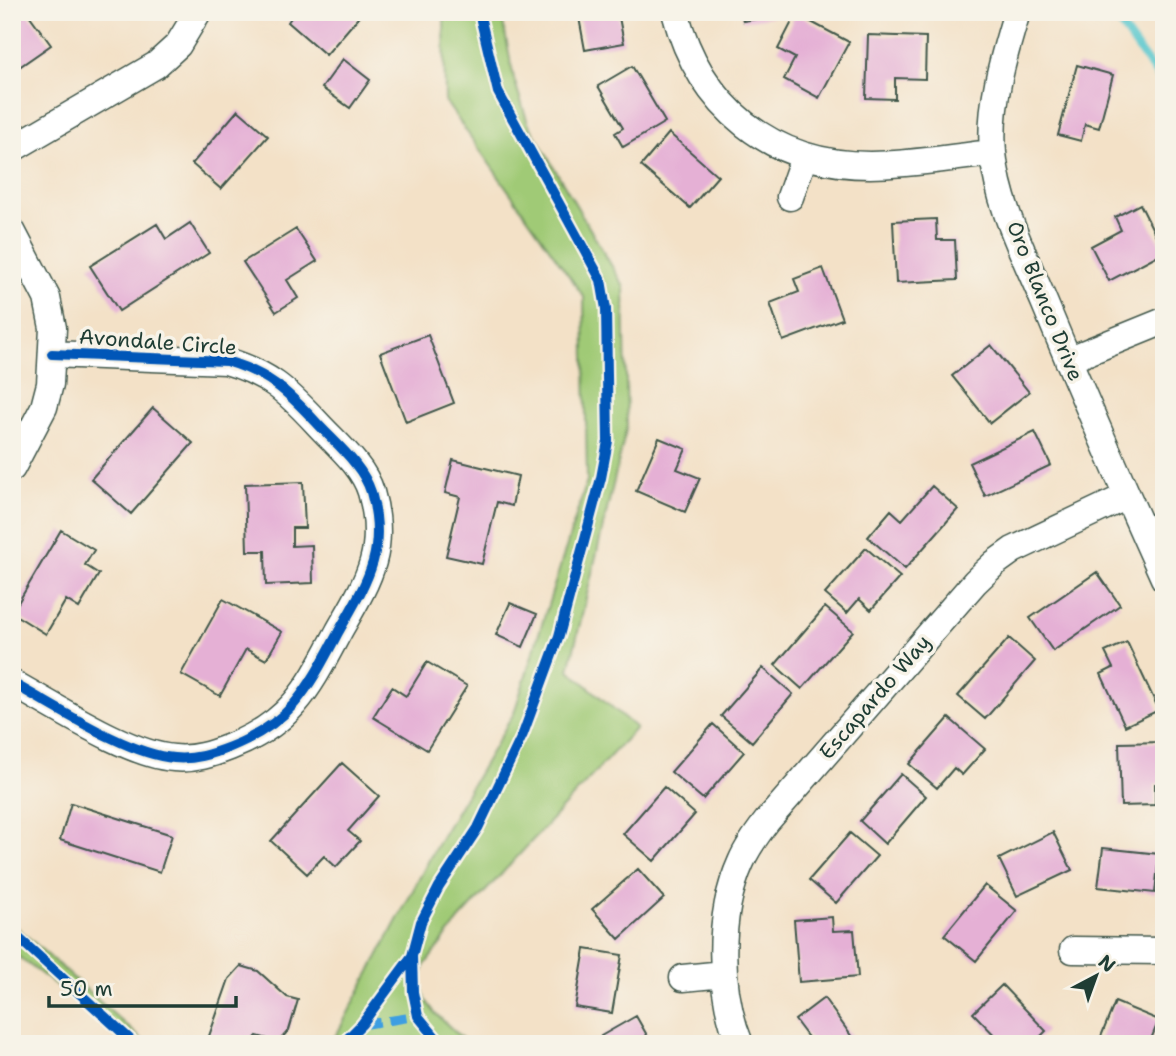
<svg xmlns="http://www.w3.org/2000/svg" width="1176" height="1056" font-family="'Shantell Sans',sans-serif">
<rect width="100%" height="100%" fill="#f7f3e8"/>
<filter id="ink" filterUnits="userSpaceOnUse"><feTurbulence type="fractalNoise" baseFrequency=".0143" numOctaves="2"/><feDisplacementMap in="SourceGraphic" scale="14" xChannelSelector="R" yChannelSelector="G"/><feConvolveMatrix kernelMatrix="1 2 1 2 8 2 1 2 1" color-interpolation-filters="sRGB"/></filter>
<filter id="wash" filterUnits="userSpaceOnUse"><feTurbulence type="fractalNoise" baseFrequency=".00686" numOctaves="4" result="noise"/><feDisplacementMap in="SourceGraphic" scale="28" xChannelSelector="R" yChannelSelector="G"/><feGaussianBlur stdDeviation="1.57" result="paint"/><feColorMatrix in="noise" values="0 0 0 0 0 0 0 0 0 0 0 0 0 0 0 0 0 1.4 0 .05"/><feComposite in="paint" operator="in"/></filter>
<g filter="url(#wash)">
<rect width="100%" height="100%" fill="#f3e1c7"/>
<path fill="#a0ca76" stroke="#608455" stroke-width="2" d="M444,12H501L514,79L528,123L624,287L627,426L569,670L636,728L460,919L424,966L420,981L425,999L435,1013L468,1044H365L358,1038L353,1044H327L337,1034L439,841L514,713L587,481L584,297L445,101Z
M12,923L147,1044H124L80,1003L12,952Z"/>
<g fill="none" stroke-linecap="round" stroke-linejoin="round">
<path stroke="#59c7cd" stroke-width="8" d="M1111,12L1164,85"/>
</g>
<g id="blocks">
<path fill="#e5b0d5" d="M12,12H27L51,45L12,72Z
M295,12H363L326,55L288,22Z
M578,12H618L624,43L585,50Z
M741,12H787V14L743,21Z
M796,14L849,42L819,98L784,79L795,58L778,49Z
M868,35L926,37L925,79L895,78V99L866,98Z
M343,59L370,80L350,108L322,88Z
M1077,65L1113,75L1099,128L1085,124L1081,141L1058,135Z
M632,66L665,122L623,147L615,133L623,128L598,86Z
M238,110L268,136L221,189L192,164Z
M669,133L718,176L690,208L641,166Z
M1140,204L1164,252L1109,281L1091,246L1121,230L1115,217Z
M936,219L937,240H955L957,280L896,283L893,221Z
M190,223L209,253L119,311L90,266L157,224L166,239Z
M296,229L317,261L287,280L298,298L276,312L243,262Z
M823,268L842,319L783,341L770,303L799,292L794,279Z
M428,335L454,403L406,422L380,353Z
M991,345L1029,392L990,423L952,376Z
M1164,397V412L1158,400Z
M153,408L193,443L131,514L91,479Z
M1035,432L1051,465L985,496L969,463Z
M659,438L686,449L677,469L700,478L685,512L636,491Z
M453,460L518,476L512,506L497,502L482,564L446,556L460,497L445,493Z
M303,482L305,528H292V546L312,545L313,583L266,585L265,551H247L245,484Z
M932,486L958,509L905,569L868,537L891,510L902,520Z
M61,530L94,550L85,565L99,574L79,608L66,600L46,634L12,613Z
M866,548L900,577L871,610L859,599L847,613L825,594Z
M1097,572L1120,605L1053,651L1030,618Z
M223,599L282,632L266,660L246,649L220,696L181,674Z
M510,603L537,614L523,647L496,635Z
M825,607L853,631L802,689L775,665Z
M1009,638L1035,661L985,719L958,696Z
M1127,642L1159,710L1125,726L1101,674L1113,668L1105,652Z
M427,662L467,686L427,750L373,717L392,687L406,696Z
M763,668L793,694L752,742L721,716Z
M949,718L985,749L962,775L954,768L937,788L909,764Z
M713,724L744,752L703,799L671,772Z
M1164,742V784H1155V805L1121,806L1119,743Z
M342,763L379,796L348,831L360,841L336,867L324,856L307,874L271,841Z
M901,774L926,796L885,844L860,821Z
M664,787L695,814L654,861L623,834Z
M71,803L172,835L160,872L60,840Z
M1053,832L1072,870L1017,896L999,859Z
M850,833L877,856L836,903L809,880Z
M1103,848L1159,854L1155,893L1098,887Z
M638,869L664,898L619,939L592,909Z
M985,885L1017,911L976,961L944,935Z
M832,917L833,931L854,930L858,977L799,982L794,920Z
M585,949L622,955L612,1013L575,1007Z
M241,966L258,971L287,997L298,1000L289,1030L278,1042L257,1036L250,1044H214L208,1039L229,979Z
M1002,985L1046,1031L1033,1044H1003L973,1013Z
M824,998L857,1044H813L795,1020Z
M1115,1002L1159,1020L1149,1044H1098Z
M636,1016L652,1044H606L601,1036Z"/>
</g>
</g>
<g filter="url(#ink)">
<use href="#blocks" fill-opacity="0" stroke="#3f564a" stroke-width="2"/>
<g fill="none" stroke-linecap="round" stroke-linejoin="round">
<defs>
<path id="minor" d="M675,12C700,107 771,165 870,165C911,165 953,157 993,153
M1017,12C1003,58 989,105 993,153C998,206 1025,256 1045,304C1083,396 1123,487 1164,578
M12,149L156,65L178,45L198,12
M790,197L804,157
M12,231L47,298L53,328L50,384L44,407L12,468
M1068,360L1164,321
M12,683C55,706 128,755 174,758C194,760 212,754 230,747C293,722 309,687 339,631C367,582 388,551 371,492C363,465 335,443 316,422C287,391 268,373 226,361L52,354
M1073,950L1164,951
M683,978L724,974
M740,1044C718,991 717,915 741,862C747,848 757,834 767,821L975,582L995,563L1013,550L1127,496"/>
</defs>
<use href="#minor" stroke="#3f564a" stroke-width="29"/>
<use href="#minor" stroke="#fff" stroke-width="26"/>
<path stroke="#3c9ee2" stroke-width="9" stroke-dasharray="18 9" stroke-linecap="butt" d="M362,1025L418,1016"/>
<defs>
<path id="cycleway" d="M12,683C55,706 128,755 174,758C194,760 212,754 230,747C293,722 309,687 339,631C367,582 388,551 371,492C363,465 335,443 316,422C287,391 268,373 226,361L52,354
M12,932L135,1044
M342,1044L362,1024L412,956
M441,1044L418,1016L413,992L412,956L421,922L439,887L478,828L523,734L559,636L601,478L608,441L606,309L601,280L498,92L479,12"/>
</defs>
<use href="#cycleway" stroke="#f7f3e8" stroke-width="15"/>
<use href="#cycleway" stroke="#0057b8" stroke-width="10"/>
</g>
</g>
<g text-anchor="middle" dominant-baseline="central" stroke-width="7" stroke-linejoin="round" paint-order="stroke">
<g font-size="21" fill="#1f3d34" stroke="#f7f3e8">
<text transform="translate(1045 301) rotate(68)">Oro Blanco Drive</text>
<text transform="translate(158 342) rotate(4)">Avondale Circle</text>
<text transform="translate(875 697) rotate(-49)">Escapardo Way</text>
</g>
</g>
<rect width="1176" height="1056" fill="none" stroke="#f7f3e8" stroke-width="42"/>
<g transform="translate(1096 976) rotate(41)" stroke="#f7f3e8" stroke-width="5" paint-order="stroke">
<path d="M0-5L12 26L0 18L-12 26Z" fill="#1f3d34"/>
<text y="-10" font-size="19" font-weight="bold" text-anchor="middle" fill="#1f3d34">N</text>
</g>
<path d="M49 996v10h187v-10" fill="none" stroke="#1f3d34" stroke-width="3.5"/>
<text x="60" y="996" font-size="21" fill="#1f3d34" stroke="#f7f3e8" stroke-width="5" paint-order="stroke">50 m</text>
</svg>
